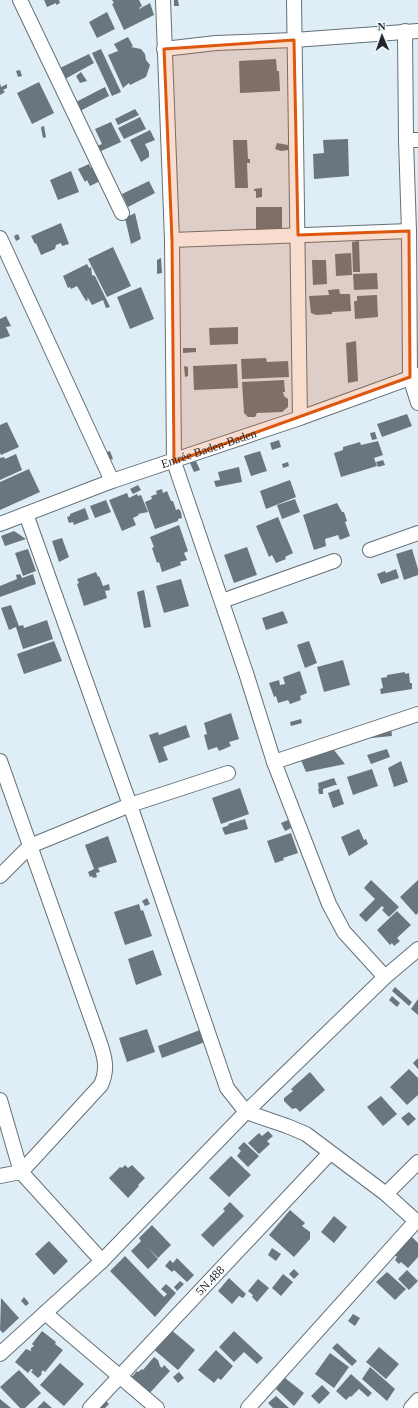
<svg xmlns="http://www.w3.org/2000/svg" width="418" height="1408" font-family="'Times New Roman',serif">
<rect width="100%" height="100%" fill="#dfedf6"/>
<path fill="#6a767e" d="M44,0H59L60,3L56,5V3L47,7Z
M112,0H139L142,6L139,8V9L150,3L154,15L124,30L112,4L114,3Z
M174,0H178L179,6H174Z
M107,12L115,29L97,38L89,22Z
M128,37L133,46L131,47L141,49L145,54L146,60L150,65L146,77L130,85L129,83L123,88L108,55L118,51L114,44Z
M101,49L121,92L112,96L92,53Z
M89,54L94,63L65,79L60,68Z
M276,59L277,71H279L280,91L240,93L239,61Z
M20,70L22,76L18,77L16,71Z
M81,72L87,81L80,83L76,76Z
M39,82L54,113L32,124L17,93Z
M0,83L1,87L7,84V88L3,90L5,92L0,95Z
M105,87L109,96L80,111L76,102Z
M135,109L139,115L118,125L115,119Z
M140,117L146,129L124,139L118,128Z
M111,122L121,142L99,152L97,146L102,144L95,129Z
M44,126L46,137L43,138L41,128V127Z
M150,130L155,140L145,144L149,152V157L141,162L130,140Z
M348,139L349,176L314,179L313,154L324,153L323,140Z
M233,140H247L248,159H250V163H247L248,188H235Z
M277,143L288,145V150L281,151L275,149Z
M89,164L91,168L93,167L100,181L90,186L87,180L85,182L78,169Z
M71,171L79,192L58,200L50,180Z
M149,181L155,193L128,207L122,194Z
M262,188V197L256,198V191H254V189Z
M256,207H282V232H256Z
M135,213L141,239L131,244L125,218Z
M61,223L69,244L62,246L61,243L56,245L55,249L41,255L36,243L35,244L31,236Z
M18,234L20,239L16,241L14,236Z
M359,241L360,272H353L352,242Z
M113,247L131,286L107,297L88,259Z
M351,253L352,275L336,276L335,254Z
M161,258L162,273L157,274V260Z
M312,260H326L327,284L313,285Z
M87,264L89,268L91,267L92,275L95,276L110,307L106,308L103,300L92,305L88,298H87L88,300L86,301L77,286L71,289L70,287L68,288L63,276Z
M377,273L378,289L354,290L353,274Z
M141,287L154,319L130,329L117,297Z
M339,289L340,294H350L351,311L332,312V314L316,315L311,313L309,296L329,295L328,290Z
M377,295L378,317L355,319L354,301H357V296Z
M6,316L11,326L6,327L10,336L0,339V319Z
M238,327V344L210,345L209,328Z
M356,341L358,381L348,383L346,343Z
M183,348H196V352L183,353Z
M266,358L267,362L288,361L289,377L242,379L241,359Z
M237,364L238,388L194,390L193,366Z
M184,366L188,367V376L185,377Z
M284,380L285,392H283L284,396L288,399V407L282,412L257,413L255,417H248L244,413L242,382Z
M407,414L412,426L382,437L377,424Z
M7,422L19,447L1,455L0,453V425Z
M375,432L377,439L372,440L370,433Z
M279,440L281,447L272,450L270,443Z
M378,441L383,455L374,458L377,466L341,477L334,453L343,450V447L360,442L361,445Z
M110,451L113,459L107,461L103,453Z
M260,451L267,471L251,476L244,456Z
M16,454L22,470L0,480V458L4,457L5,459Z
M383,460L385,465L378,467L376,462Z
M196,461L200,470L194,472L190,463Z
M288,462L289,466L283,468L282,464Z
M239,467L242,482L216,487L214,481L220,480L218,472Z
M29,469L40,492L0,510V482Z
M290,480L296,497L266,509L260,491Z
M138,485L141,490L133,494L130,489Z
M162,489L163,493L167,491L171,501H173L176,510L179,509L181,512L182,518L178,519V521L155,529L145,502L152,499L151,496L157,494L156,491Z
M127,493L129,498L137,494L138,496L141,495L148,512L138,514L139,515L133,518L136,525L122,531L109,500Z
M295,499L300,512L282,519L277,505Z
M106,500L111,512L95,518L90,506Z
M337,503L342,512H344L347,521L345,522L350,536L340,540L338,535L325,539L326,546L314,550L303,515Z
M85,508L89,519L74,525L73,522L69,523L67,517L70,516V514Z
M278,517L293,553L285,557L286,559L276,563L272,555L269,557L256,526Z
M179,525L188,551L184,553L187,560L180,562L181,565L162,572L159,562L157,563L152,548L154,547L150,537Z
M14,531L26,539L5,546L1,536Z
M62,538L69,557L59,562L52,541Z
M247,547L257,575L234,583L224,555Z
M28,549L36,571L23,576L15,553Z
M412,549L418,569V575L404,580L396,554Z
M396,569L399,578L381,584L377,574L385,571L386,573Z
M96,572L98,577L99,576L103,586L109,584L110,590L105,591L107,598L84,606L77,584L79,583L77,579Z
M20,574L22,578L33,574L36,584L0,597V586L17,579L16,575Z
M181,579L189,606L164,613L156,586Z
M144,590L151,627L144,628L137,592Z
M11,605L19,626L23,625L24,628L47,620L53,639L23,649L16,627L9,630L1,608Z
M283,611L288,623L266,630L262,618Z
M54,641L62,661L24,674L17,654Z
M309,641L317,663L305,668L297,645Z
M343,660L350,685L324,692L317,667Z
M300,671L307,693L300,696L301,700L290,704L288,700L278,703L276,696L274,697L269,683L279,680L280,685L285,684L283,677Z
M405,672V674L409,673L410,683H412V689L381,694L380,689L383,688L381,678L387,677V675Z
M231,713L239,739L229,742L231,746L219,751L217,747L208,750L204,735L207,734L204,723Z
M301,719L302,723L291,726L290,722Z
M186,725L190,737L163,747L168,760L159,763L149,735L158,732L159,735Z
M391,727L392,736L360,739Z
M387,749L390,757L371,764L367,755Z
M334,750L345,764L306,772L301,760H295L319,752Z
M401,761L408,782L394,787L388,768Z
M372,769L378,786L353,795L347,777Z
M334,778L337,785H335L323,789V794H319L318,789H319L318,783Z
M240,788L249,814L221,824L212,798Z
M339,789L344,804L333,808L328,793Z
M245,819L248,829L225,835L222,828L229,825L228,824Z
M288,820L291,828L285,831L281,823Z
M359,829L364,840L366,839L368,844L349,856L341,837Z
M291,833L298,853L283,858L284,860L275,863L267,841Z
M108,836L117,862L98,868L100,872L96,873L97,877L93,878L92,876L90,877L88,872L94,869L85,845Z
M371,880L399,907L389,917L382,910L384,908L382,906L366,922L359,915L375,899L364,888Z
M418,880V913L416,915L400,897Z
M147,898L150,904L145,906L142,901Z
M139,904L141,911L143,910L152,936L125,945L114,912Z
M397,911L411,925L397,938L400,941L394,946L392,943L390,945L377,930Z
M153,950L162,975L136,985L128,959Z
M395,987L412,1002L409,1006L392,991Z
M392,996L400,1003L397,1007L389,1000Z
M418,999V1015L411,1009Z
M147,1029L155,1052L127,1062L119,1038Z
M200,1030L205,1042L162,1058L158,1046Z
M418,1058V1069L413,1063Z
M409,1069L418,1078V1095L407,1105L390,1087Z
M310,1072L325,1090L300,1112L296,1108L292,1109L284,1101V1098L293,1091L291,1089Z
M381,1096L397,1114L383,1126L367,1107Z
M409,1112L416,1119L408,1126L401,1118Z
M268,1131L273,1136L267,1141L270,1144L259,1154L248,1143L259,1133L262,1136Z
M244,1142L259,1156L248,1167L237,1156L241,1151L238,1148Z
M231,1156L251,1175L229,1197L209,1178Z
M125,1165L128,1168L132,1165L145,1178L138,1185L139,1186L128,1198L109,1178L120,1167L122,1168Z
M230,1202L244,1216L213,1247L201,1235L225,1211L223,1209Z
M290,1210L305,1223L302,1226L310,1232V1239L294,1257L269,1235Z
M334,1216L347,1227L334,1243L321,1232Z
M152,1225L171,1245L158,1258L147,1247L158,1259L148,1269L131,1251L141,1241L139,1238Z
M411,1236L418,1243V1257L408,1268L401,1262L399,1264L395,1260L397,1257L393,1253Z
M49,1241L68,1261L54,1275L35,1254Z
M272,1248L281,1254L276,1261L268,1255Z
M125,1256L164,1297L167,1294L161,1289L166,1284L176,1293L155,1317L110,1271Z
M177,1258L194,1275L187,1282L174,1270L172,1272L165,1266L170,1260L173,1263Z
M294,1269L299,1274L294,1279L289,1274Z
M407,1270L418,1281L409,1290L398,1279Z
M387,1272L406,1289L395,1300L376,1282Z
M283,1274L293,1282L281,1296L272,1288Z
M229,1278L246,1294L243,1298L239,1296L232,1304L218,1291Z
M258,1279L269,1288L257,1302L252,1297L253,1295L248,1291Z
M180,1281L184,1284L177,1291L174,1287Z
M24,1297L29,1303L26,1306L21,1301Z
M1,1298L19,1318L3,1333L0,1330Z
M353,1314L360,1318L355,1326L348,1321Z
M169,1328L195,1350L178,1370L152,1348Z
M42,1331L56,1342L55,1344L63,1350L45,1372L43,1370L41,1373L42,1374L38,1378L31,1372L33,1370L31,1369L28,1373L15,1362L26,1349L31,1351V1348L34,1346L32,1344Z
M234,1331L263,1358L257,1364L244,1352L234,1362L219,1347Z
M337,1343L357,1361L352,1366L332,1348Z
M379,1347L399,1364L386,1379L366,1362Z
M216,1350L233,1366L221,1380L218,1378L214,1383L198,1370Z
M330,1353L349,1367L334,1388L315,1374Z
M154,1357L158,1360L160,1366L162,1368L164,1365L170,1371L147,1396L129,1380L137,1371L138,1372L142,1369L143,1370Z
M60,1363L84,1384L64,1406L40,1385Z
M370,1367L395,1389L387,1401L362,1379Z
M19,1370L41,1393L25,1408H20L0,1387Z
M179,1372L184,1378L178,1383L173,1377Z
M351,1374L372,1393L368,1397L359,1389L351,1397L350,1396L346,1400L336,1391Z
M285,1378L304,1393L294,1406L276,1389Z
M322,1385L330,1393L319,1404L311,1396Z
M276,1396L289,1408H273L268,1403Z
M0,1399L11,1408H0Z
M44,1401L52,1408H37Z
M106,1401L109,1404L105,1408H99Z"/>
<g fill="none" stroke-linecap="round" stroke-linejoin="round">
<defs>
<g id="minor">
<path d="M20,0L122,213"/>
<path d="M163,0L172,240L174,462L246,673L274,762L329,904L344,932L385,977"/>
<path d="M294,0L300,418"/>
<path d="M405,31L406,140L409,231L410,377L418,403"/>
<path d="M164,49L216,43L294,40L418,31"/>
<path d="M406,140H418"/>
<path d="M0,238L112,481"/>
<path d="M172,240L409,231"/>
<path d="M26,514L130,805L227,1088L246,1112L287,1126L306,1134L386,1194L416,1221H418"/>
<path id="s1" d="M0,524L112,481L300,418L418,375"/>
<path d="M370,550L418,533"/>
<path d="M222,601L334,561"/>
<path d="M0,761L100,1043C105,1058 108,1070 101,1085L21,1172L0,1176"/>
<path d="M274,762L418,714"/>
<path d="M0,876L30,846L130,805L228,773"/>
<path d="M0,1100L21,1172L102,1261"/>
<path d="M386,1194L418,1162"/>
<path d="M45,1313L157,1408"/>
<path d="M0,1354L102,1261L246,1112L385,977L418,949"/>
<path id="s2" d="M90,1408L330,1153"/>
<path d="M248,1408L416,1221"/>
<path d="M411,1408L418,1400"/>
</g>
</defs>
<use href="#minor" stroke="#637078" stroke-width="16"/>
<use href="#minor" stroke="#fff" stroke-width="14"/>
</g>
<path fill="#de570e" fill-opacity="0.2" stroke="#de570e" stroke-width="3" stroke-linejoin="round" d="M294,40L298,235L409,231L410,377L174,462L172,240L164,49Z"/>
<g text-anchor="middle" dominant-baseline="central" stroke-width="3" stroke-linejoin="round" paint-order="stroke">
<g font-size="12" fill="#23282c" stroke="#f1f9ff">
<text stroke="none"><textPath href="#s1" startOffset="222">Entrée Baden-Baden</textPath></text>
<text stroke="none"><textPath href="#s2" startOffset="175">5N.488</textPath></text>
</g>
</g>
<g transform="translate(382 36) rotate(358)" stroke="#f1f9ff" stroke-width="3" paint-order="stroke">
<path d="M0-3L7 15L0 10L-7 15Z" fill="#23282c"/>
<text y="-6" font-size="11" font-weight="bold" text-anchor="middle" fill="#23282c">N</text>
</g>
</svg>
